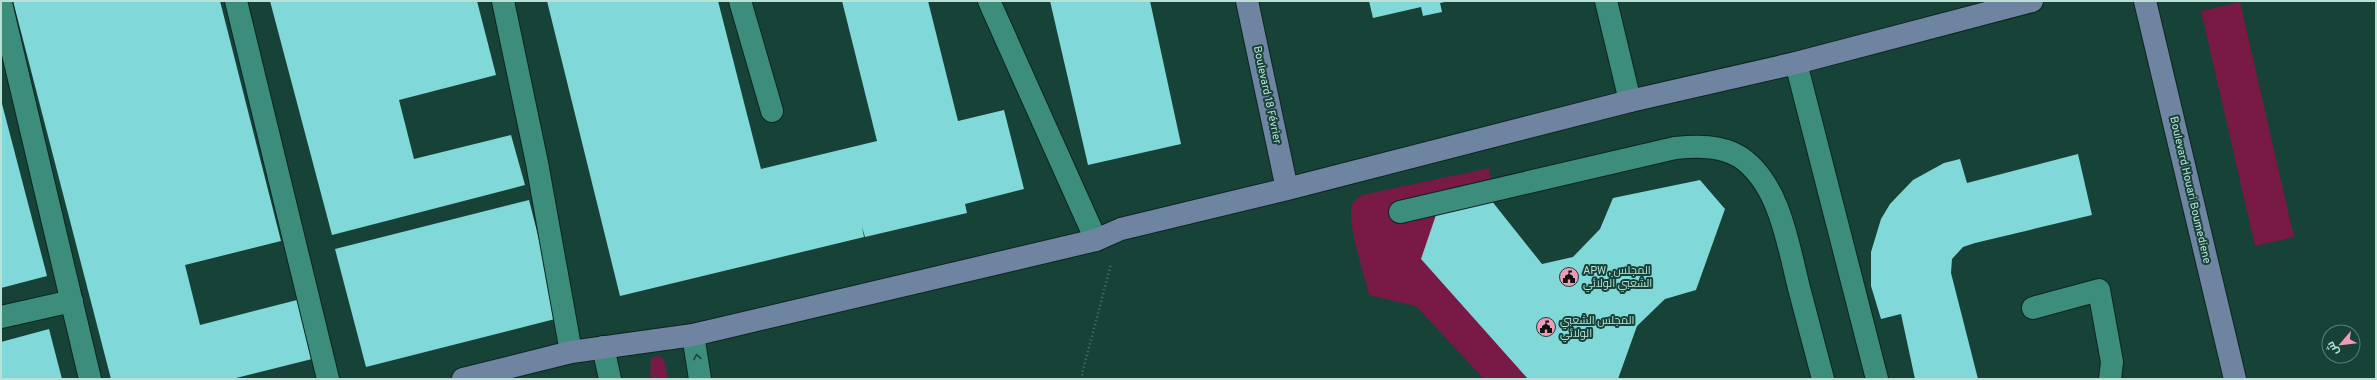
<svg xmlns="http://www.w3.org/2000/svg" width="2377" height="380" font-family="Overpass,Cairo,sans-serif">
<rect width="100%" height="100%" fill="#164238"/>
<path fill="#781946" d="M2240,2L2294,237L2255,246L2201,11Z
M1490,168L1491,200L1528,379H1484L1416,306L1369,295C1364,273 1349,230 1351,209C1351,202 1357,199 1362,195Z
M659,356L664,360L668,379H650L651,358Z"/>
<path fill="#81d8d9" d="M13,1H220L281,241L185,265L200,325L297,300L312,359L232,379H111Z
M270,1H477L496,75L399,100L414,159L511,135L525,185L332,235Z
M547,1H718L761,169L877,141L842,1H928L958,121L1004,110L1024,189L965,204L967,213L865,237L862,227L864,237L620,296Z
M1050,1H1150L1181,144L1088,165Z
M1369,1H1445V2L1440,3L1442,12L1423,16L1421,7L1373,18Z
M1,100L47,276L1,288Z
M2078,154L2092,215L1975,243L1963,247L1952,259L1951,273L1978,379H1915L1901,314L1881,319L1871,286V252L1881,219L1890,204L1913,180L1944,163L1960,159L1967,183Z
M1700,180L1725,209L1696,290L1665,299L1637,326L1618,379H1528L1421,259L1438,209L1491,200L1542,264L1573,257L1600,229L1613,198Z
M529,200L559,318L366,367L335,249Z
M49,329L62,379H1V342Z"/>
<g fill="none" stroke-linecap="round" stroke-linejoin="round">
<defs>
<path id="minor" d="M236,1L328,379
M503,1L537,163L571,352
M740,1L772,111
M989,1L1096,240
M1606,1L1630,101
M1,3L90,379
M1796,63L1877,379
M1400,212L1675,148C1696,146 1721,145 1740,157C1780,184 1788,245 1799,288C1807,318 1815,349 1823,379
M2033,308L2099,290L2112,362L2110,379
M1,317L72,301
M693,335L700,379
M603,347L610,379"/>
<path id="major" d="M1247,1L1287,189
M2145,1L2235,379
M463,379L571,352L693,335L1096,240L1121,229L1287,189L1630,101L1796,63L2032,1"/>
</defs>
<use href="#minor" stroke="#0c2620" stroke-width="24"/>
<use href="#major" stroke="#0c2620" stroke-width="24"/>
<path stroke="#4b756b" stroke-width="2.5" stroke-dasharray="1 3" stroke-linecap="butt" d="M1084,379L1082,374L1111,264"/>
<use href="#minor" stroke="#3c8d7c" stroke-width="22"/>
<use href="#major" stroke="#6e84a1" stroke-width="22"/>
</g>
<defs><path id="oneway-chevron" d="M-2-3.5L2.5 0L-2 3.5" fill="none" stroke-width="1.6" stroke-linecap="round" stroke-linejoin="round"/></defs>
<use stroke="#18463b" href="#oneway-chevron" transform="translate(697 357) rotate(-100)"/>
<defs>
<symbol id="civic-disc" viewBox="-11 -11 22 22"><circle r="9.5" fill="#ef9ab8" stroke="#164238"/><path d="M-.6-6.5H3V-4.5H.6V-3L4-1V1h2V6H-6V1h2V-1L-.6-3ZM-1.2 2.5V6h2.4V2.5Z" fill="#111"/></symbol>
</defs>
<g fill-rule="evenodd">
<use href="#civic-disc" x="1558" y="266" width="22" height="22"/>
<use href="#civic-disc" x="1535" y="316" width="22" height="22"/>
</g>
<g text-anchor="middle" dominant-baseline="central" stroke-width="4" stroke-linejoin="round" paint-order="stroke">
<g font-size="11" fill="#bae0d6" stroke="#164238">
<text transform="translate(1267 95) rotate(78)">Boulevard 18 Février</text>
<text transform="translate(2190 190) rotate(77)">Boulevard Houari Boumediene</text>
</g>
<g font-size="11" fill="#bae0d6" stroke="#164238" text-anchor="start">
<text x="1583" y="271">APW , المجلس<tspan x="1583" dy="13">الشعبي الولائي</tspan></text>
<text x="1560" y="321">المجلس الشعبي<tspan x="1560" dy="13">الولائي</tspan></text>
</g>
</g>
<rect width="2377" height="380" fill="none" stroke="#bae0d6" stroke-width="4"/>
<g transform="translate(2341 344) rotate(242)"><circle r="19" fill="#164238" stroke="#588177"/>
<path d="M0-3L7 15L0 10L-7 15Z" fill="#ef9ab8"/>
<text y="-6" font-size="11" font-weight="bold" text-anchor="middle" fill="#bae0d6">ش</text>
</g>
</svg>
